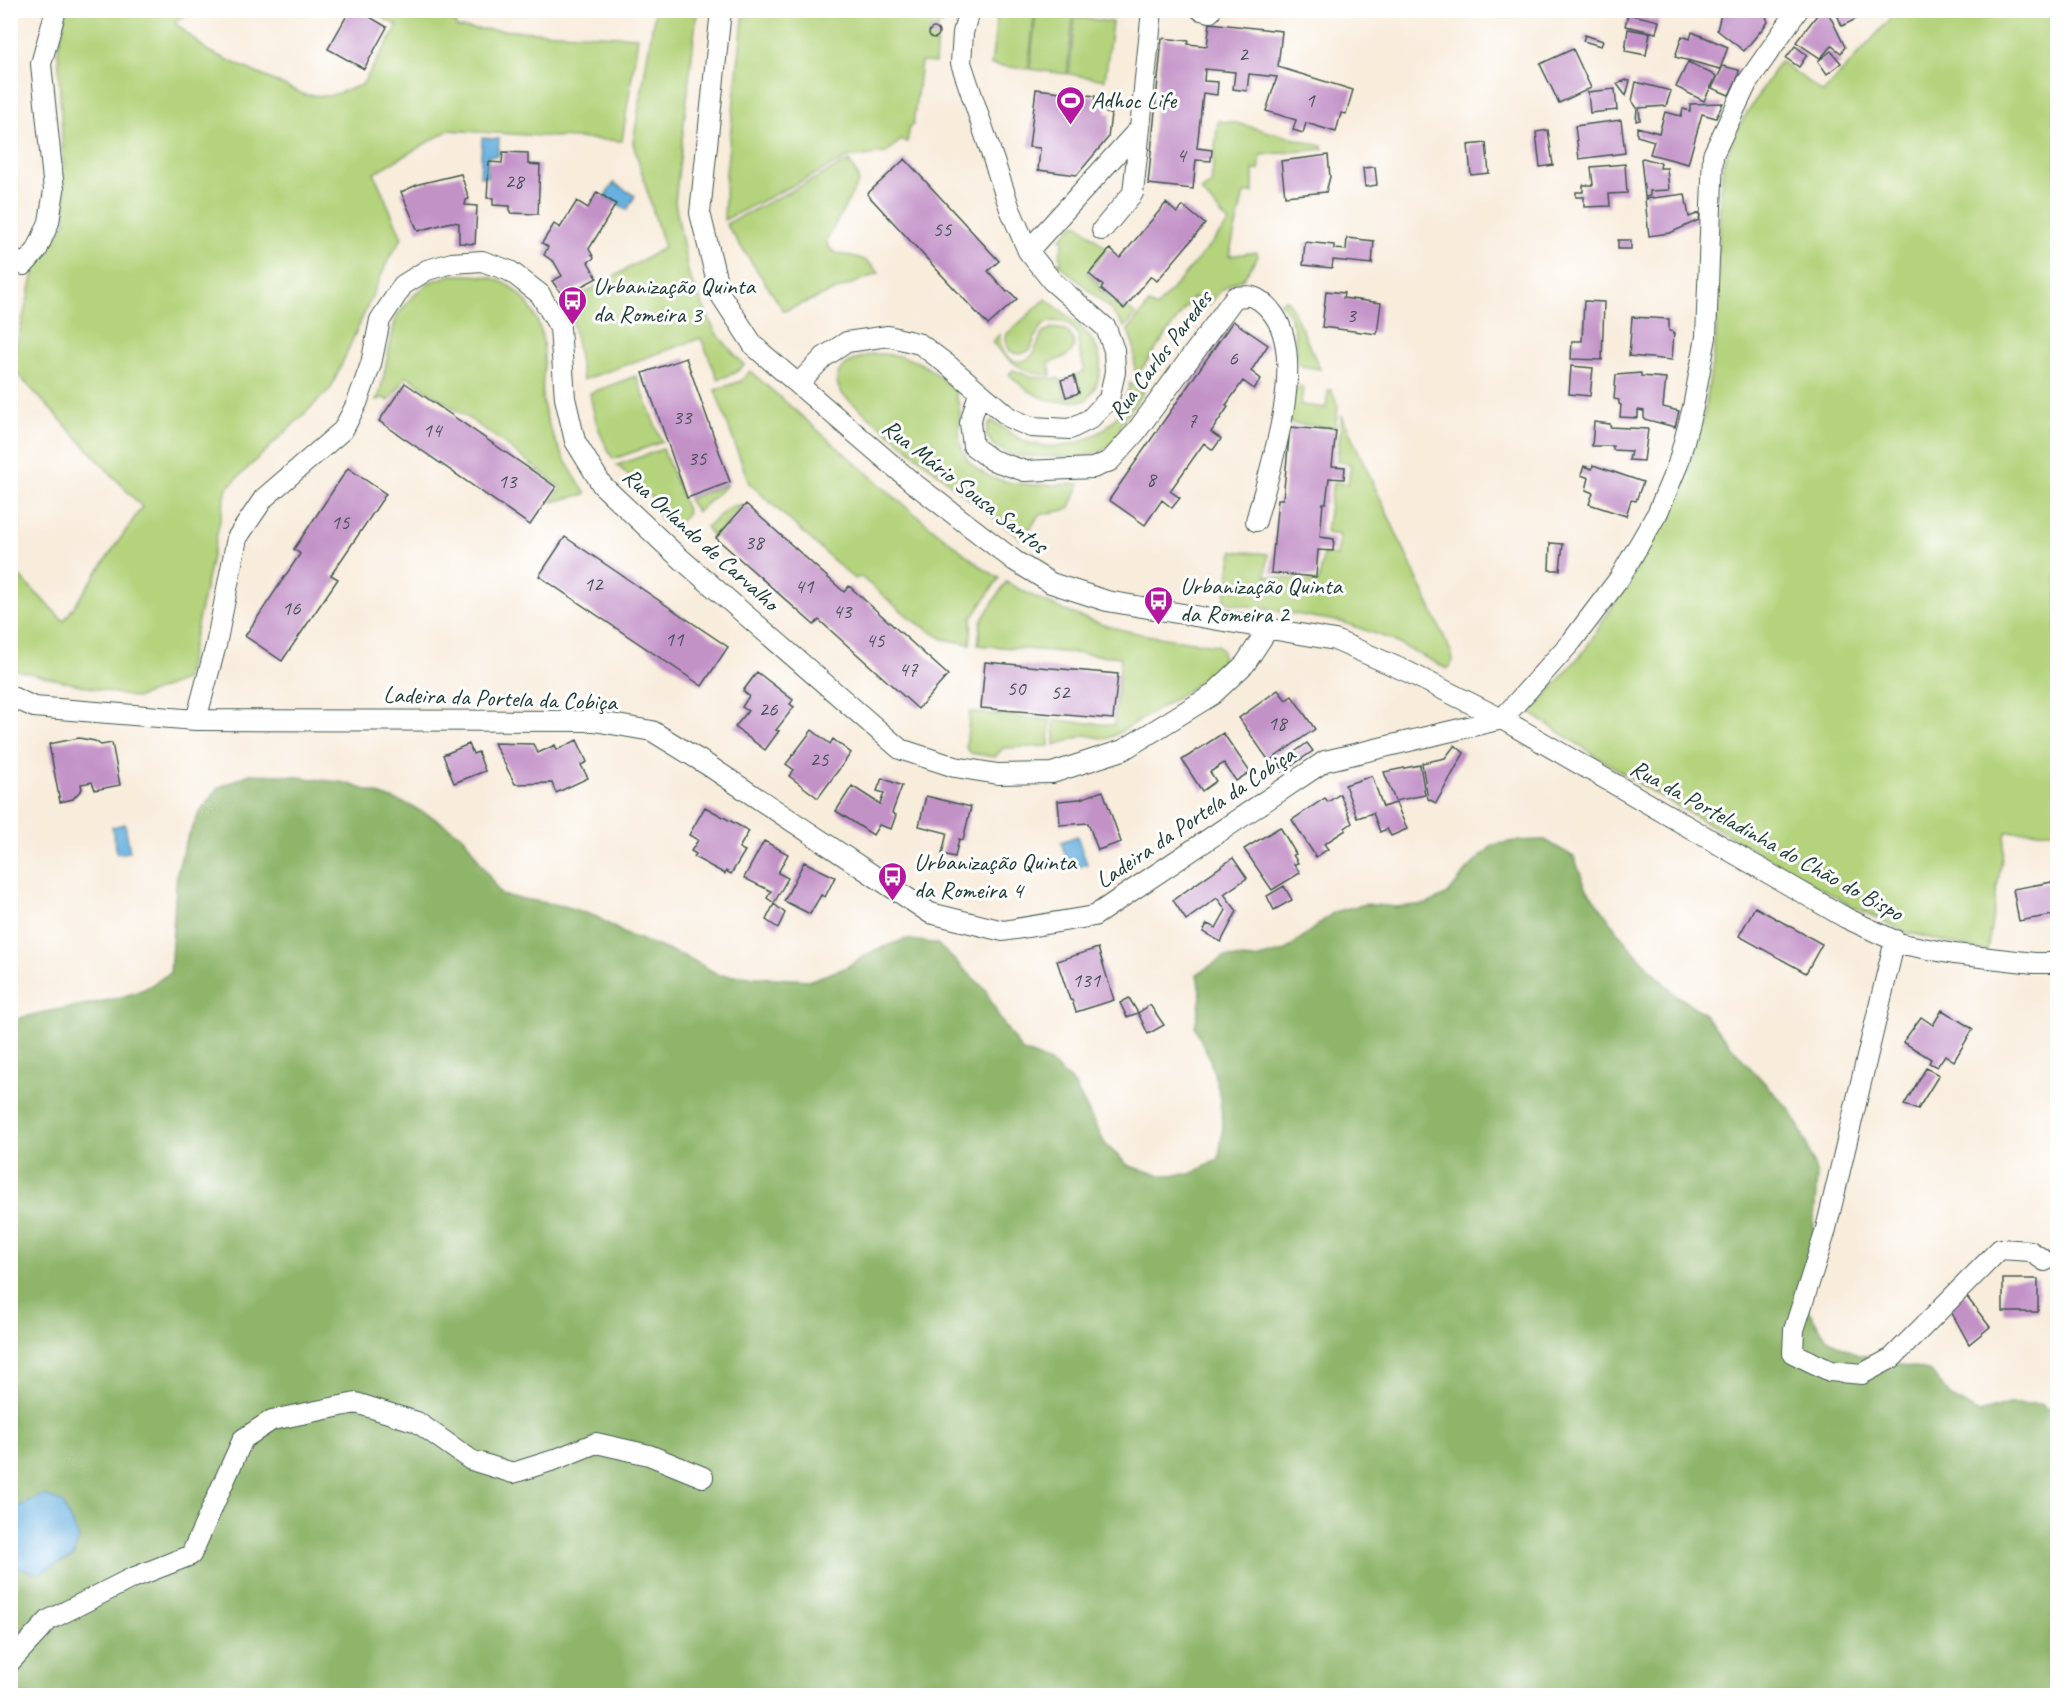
<svg xmlns="http://www.w3.org/2000/svg" width="2068" height="1706" font-family="Caveat,sans-serif">
<rect width="100%" height="100%" fill="#fff"/>
<filter id="ink" filterUnits="userSpaceOnUse"><feTurbulence type="fractalNoise" baseFrequency=".0167" numOctaves="2"/><feDisplacementMap in="SourceGraphic" scale="12" xChannelSelector="R" yChannelSelector="G"/><feConvolveMatrix kernelMatrix="1 2 1 2 8 2 1 2 1" color-interpolation-filters="sRGB"/></filter>
<filter id="wash" filterUnits="userSpaceOnUse"><feTurbulence type="fractalNoise" baseFrequency=".008" numOctaves="4" result="noise"/><feDisplacementMap in="SourceGraphic" scale="24" xChannelSelector="R" yChannelSelector="G"/><feGaussianBlur stdDeviation="1.35" result="paint"/><feColorMatrix in="noise" values="0 0 0 0 0 0 0 0 0 0 0 0 0 0 0 0 0 1.4 0 .05"/><feComposite in="paint" operator="in"/></filter>
<g filter="url(#wash)">
<rect width="100%" height="100%" fill="#f8ecdb"/>
<path fill="#b4d37b" stroke="#6a8858" stroke-width="1.5" d="M66,11H193L174,22L208,51L305,95L329,96L362,85L398,26L371,11H451L457,28L638,37L622,141L449,130L374,173L402,238L389,258L331,388L227,488L185,680L136,698L11,669L10,567L64,621L142,507L11,367L35,269L66,222L58,49Z
M655,11H697L675,202L689,276L716,333L744,365L735,373L718,379L701,338L583,380L569,302L664,248L633,143Z
M744,11H936L943,24L938,25L935,63L921,62L913,125L910,126L907,142L901,140L886,153L847,158L724,220L726,173Z
M1025,11L1035,12L1028,69L991,65L998,11Z
M1893,11H2057V831L2006,832L1987,952L1906,932L1852,906L1646,788L1530,713L1585,650L1668,517L1689,466L1705,409L1716,338L1720,190L1724,161L1740,124L1780,61L1823,93L1894,15Z
M1036,12L1073,17L1067,74L1030,69Z
M1075,17L1112,22L1105,80L1069,74Z
M1218,121L1236,123L1322,146L1323,149L1261,155L1259,170H1253V193H1244L1229,256L1256,252L1258,256L1243,279C1226,284 1218,293 1207,306L1193,297L1135,378L1134,347L1128,330L1149,304L1156,308L1229,223L1201,191L1211,184Z
M849,161L858,176V183L826,241C832,258 845,253 859,258C868,260 873,267 879,273L784,311L726,224Z
M1074,225H1080L1107,249L1087,273L1100,286L1099,289L1123,310L1126,307L1136,315L1125,327L1107,306L1056,262L1061,263V257L1059,256L1064,241L1060,239Z
M451,275C465,275 479,274 492,278C527,289 544,323 544,357C545,373 540,387 543,403C549,436 568,467 586,494L552,502L561,488L497,438L407,376L389,401L384,398L376,400L380,393L396,317L410,299L430,282Z
M1046,299C1069,318 1104,337 1100,371C1098,382 1095,392 1086,400C1051,405 1034,399 1009,374L1013,370L1031,377L1060,379L1066,398L1082,393L1076,375L1085,370L1079,350L1078,335L1069,324C1044,315 1037,329 1031,349C1018,360 1002,351 1007,334Z
M1285,300L1289,302L1320,369L1301,366L1298,363C1296,346 1296,316 1281,304L1280,302Z
M1051,328L1066,330C1085,350 1066,358 1049,363L1051,375C1025,374 1008,362 992,342L1000,334C998,354 1015,371 1033,355L1042,334Z
M872,354C912,353 930,366 957,393L955,396C965,412 955,429 961,446C975,492 1042,485 1080,484L1069,509L1039,515L1023,540L969,499L843,395C825,369 851,360 872,354Z
M750,371L900,502L984,569L999,578L972,618L970,644L943,639L911,619L861,577L854,579L749,483L715,390L741,381Z
M636,376L662,442L613,459C600,436 594,419 590,393Z
M1130,383L1143,392L1119,427L1122,430L1116,439L1105,450L1081,457L1013,456L993,445L986,434L988,425L992,421C1006,428 1016,440 1032,444C1063,452 1101,440 1119,413C1124,404 1127,393 1130,383Z
M1298,387H1303L1301,405L1326,408L1328,390H1331L1338,406L1335,428L1289,423L1295,389Z
M1342,416L1452,654L1453,661L1447,669L1390,639L1342,622L1224,602L1233,551L1268,554L1266,576L1319,582L1323,554L1337,556L1340,535L1326,533L1333,482L1348,484L1351,464L1337,461Z
M663,449L688,513L673,530L659,517V504L617,465Z
M728,484L697,512L688,499Z
M743,504L714,537L706,527L730,507Z
M1006,582C1037,599 1069,614 1104,625C1140,636 1180,640 1218,645L1222,651L1223,659L1220,666L1213,673L1170,702L1113,736L1106,739L1086,735L1055,745L1054,720L1114,725L1121,657L978,645L981,621Z
M970,712L1050,720L1049,746L1003,748L995,757L970,753L966,747Z"/>
<path fill="#8fb56b" stroke="#577950" stroke-width="1.5" d="M250,774L282,775L346,783L407,804L436,819L464,837L501,895L564,906L595,916L625,934L689,958L719,975L811,980L845,968L875,950L906,939L937,944L985,989L1000,1019L1021,1050L1050,1062L1074,1084L1105,1144L1129,1166L1160,1175L1191,1174L1219,1159L1223,1126L1219,1091L1210,1060L1195,1027L1201,997L1197,974L1224,957L1255,959L1285,951L1334,912L1365,904L1396,907L1427,904L1448,894L1467,870L1493,845L1515,841L1545,840L1574,857L1586,888L1627,944L1673,993L1702,1012L1746,1063L1791,1111L1806,1142L1817,1175L1808,1310L1827,1339L1858,1355L1892,1358L1900,1364L1931,1372L1951,1397L1979,1413L2010,1404H2041L2057,1415V1695L11,1696V1021C53,1006 100,1007 142,990C152,986 161,978 170,973L177,873L185,844L199,813L219,787Z"/>
<path fill="#68b0df" stroke="#44768a" stroke-width="1.5" d="M482,138L499,139L498,156H488L487,177H480Z
M614,183L635,196L627,210L605,196Z
M125,824L130,852L117,854L112,827Z
M1077,836L1087,864L1070,870L1061,842Z
M43,1495L62,1502L79,1538L73,1557L37,1574L16,1567L11,1555V1510Z"/>
<g id="blocks">
<path fill="#c292c7" d="M350,10H358L387,27L364,69L328,49Z
M1694,10H1713L1712,16Z
M1722,10H1764L1768,22L1744,51L1717,30Z
M1821,10H1827L1845,47L1841,53L1832,46L1820,58L1796,42Z
M1835,10H1874L1842,26Z
M1628,14L1659,21L1656,33L1625,26Z
M1210,23L1282,31L1278,67L1353,90L1346,114L1341,113L1336,132L1306,123L1303,133L1293,130L1296,120L1266,111L1277,77L1249,74L1247,91L1233,89L1235,72L1205,69L1204,81L1218,82L1217,95L1203,93L1197,148L1212,150L1211,161L1196,160L1193,189L1148,184L1162,38L1189,41L1188,44L1207,46Z
M929 33a5 5 0 1 1 10 0a5 5 0 1 1-10 0Z
M1628,29L1650,33L1646,55L1625,51Z
M1692,32L1728,47L1720,69L1675,57L1682,36L1690,39Z
M1585,35L1603,41L1601,46L1583,41Z
M1795,46L1807,55L1799,67L1786,58Z
M1573,49L1591,88L1559,103L1540,64Z
M1831,51L1841,63L1827,74L1818,61Z
M1688,62L1716,76L1704,101L1676,87Z
M1723,66L1739,70L1738,77L1729,95L1712,88Z
M1626,80L1630,81L1626,96L1617,84Z
M1636,82L1671,91L1666,106L1639,108L1640,120L1636,121L1637,108L1632,101Z
M1036,89L1095,96L1094,105L1107,106L1106,113L1111,114L1108,138L1077,175L1038,170L1040,148L1029,147Z
M1615,89L1617,110L1590,113L1588,92Z
M1723,103L1716,118L1702,114L1688,164L1650,154L1654,141L1637,136V127L1659,133L1665,112L1681,116L1683,109L1690,111V104Z
M1621,120L1625,153L1579,159L1575,126Z
M1548,130L1553,165L1540,167L1536,132Z
M1486,143L1489,173L1471,175L1468,145Z
M503,152L528,153V164L540,165L538,214L510,213V206L493,205V198H487L489,162L502,163Z
M1328,155L1330,177L1326,192L1285,196L1281,161Z
M1643,158L1661,163L1660,168H1667L1669,190L1650,191V196L1645,197L1641,159Z
M905,159L999,261L988,271L1007,292L1009,291L1017,299L988,325L867,194Z
M1625,164L1627,193L1609,194L1610,206L1584,207V197H1576V192H1583V185H1593L1591,167Z
M1375,167L1377,185L1365,187L1363,168Z
M461,174L469,199L466,200L465,205L477,206L475,244L459,243V223L451,222L418,231L401,192L419,184Z
M597,192L616,204L589,249L594,258L588,262L597,278L563,296L552,281L562,276L554,262L544,255L548,247L542,243L554,224L560,228L577,201L588,208Z
M1685,194L1689,217L1700,213L1699,220L1670,233L1649,236L1645,199Z
M1166,203L1177,213L1183,206L1205,224L1157,281L1151,276L1124,309L1101,289L1103,286L1089,274L1110,249L1120,258Z
M1347,238L1374,241L1372,264L1333,260L1332,268L1303,265L1305,242L1334,245V249L1346,250Z
M1618,240H1631V249H1618Z
M1326,291L1344,293L1343,298L1381,303L1377,334L1322,327Z
M1584,301L1604,302L1602,360L1571,359L1572,341H1582Z
M1632,317L1669,319V331L1674,332L1672,360L1629,356Z
M1233,321L1268,345L1251,371L1261,379L1254,389L1243,381L1226,405L1228,407L1211,432L1221,439L1213,450L1204,443L1170,491L1180,498L1172,508L1162,500L1145,525L1109,500Z
M686,358L730,482L687,498L643,373Z
M1571,366L1593,368L1590,396L1569,394Z
M1641,373V376L1666,378L1663,407L1679,411L1675,427L1644,419V411L1638,410V418L1620,417L1621,405L1619,404V400L1614,399L1616,375Z
M1074,376L1079,393L1066,397L1061,380Z
M405,383L556,487L530,525L379,421Z
M1594,422L1610,424V427L1648,429L1644,461L1629,460L1631,451L1613,450V446H1592Z
M1290,427L1336,431L1332,466L1345,467L1344,479L1329,478L1326,503H1323L1320,537L1334,539L1333,551L1318,550L1316,577L1271,573L1278,499H1283Z
M1593,465L1643,482L1636,501L1631,500L1626,516L1589,504L1593,493L1586,490L1589,478L1581,475L1584,466L1592,469Z
M348,468L386,494L331,575L338,579L282,661L245,636L300,554L294,549Z
M746,504L844,592L849,586L948,675L918,709L819,620L814,625L716,538Z
M565,537L728,647L702,686L539,576Z
M1550,543L1563,544L1560,570H1549Z
M985,662L1118,674L1113,719L981,708Z
M757,672L793,700L790,704L794,707L776,730L779,731L765,750L735,727L748,711L742,707L749,696L743,691Z
M1278,690L1286,700L1292,696L1315,729L1269,761L1239,718Z
M812,730L830,744L833,739L851,753L818,798L789,776L794,770L786,764Z
M1223,733L1250,772L1236,781L1224,763L1210,772L1216,781L1202,791L1182,760Z
M79,738L95,741L101,745L112,743L120,785L95,790L92,782L81,784L82,789L73,799L60,802L49,744Z
M577,740L587,762L581,765L588,778L556,793L552,783L515,784L494,743L533,744L538,753L555,745L557,750Z
M1307,743L1313,751L1282,772L1277,765Z
M469,744L473,754L478,752L485,771L454,783L443,755Z
M1455,745L1464,753L1436,803L1428,799L1422,763L1445,758Z
M1420,765L1425,795L1395,801L1384,772Z
M1372,776L1383,807L1396,803L1407,829L1391,836L1387,829L1380,832L1373,813L1357,818L1345,785Z
M882,778L902,786L892,813L896,815L891,829L879,825L873,835L836,811L852,786L880,804L884,793L877,791Z
M1103,791L1121,842L1098,850L1088,823L1060,825L1058,801L1080,799Z
M1340,794L1352,823L1345,828L1346,830L1324,844L1328,849L1316,857L1292,820L1325,798L1328,802Z
M926,796L971,807L963,840L959,839L955,857L942,854L947,833L919,826Z
M705,807L749,831L739,848L745,851L731,874L726,871L725,874L694,857L696,854L691,851L698,840L689,835Z
M1280,827L1296,854L1293,855L1298,863L1294,864L1300,873L1272,890L1244,849Z
M764,841L788,854L778,873L788,878L774,903L767,898L771,891L744,878Z
M1233,858L1247,878L1224,894L1237,911L1221,942L1203,932L1207,924L1216,928L1226,910L1217,898L1186,920L1173,900Z
M804,862L835,877L825,897L821,895L810,914L784,901Z
M2058,881V914L2019,921L2013,889Z
M1284,886L1292,900L1274,910L1267,896Z
M774,904L785,913L778,928L766,920Z
M1755,907L1822,944L1806,973L1739,936Z
M1098,948L1114,1000L1076,1012L1072,1000H1070L1057,961Z
M1129,998L1138,1013L1150,1005L1164,1025L1148,1034L1138,1013L1127,1017L1120,1003Z
M1942,1010L1973,1029L1954,1061L1945,1055L1937,1067L1929,1063L1931,1059L1903,1042L1921,1017L1933,1025Z
M1926,1068L1939,1075L1918,1109L1904,1105Z
M2003,1279H2038V1312H2003Z
M1963,1292L1990,1327L1969,1344L1948,1306Z"/>
</g>
</g>
<g filter="url(#ink)">
<use href="#blocks" fill-opacity="0" stroke="#40574d" stroke-width="1.5"/>
<g fill="none" stroke-linecap="round" stroke-linejoin="round">
<defs>
<path id="street" d="M721,10L700,213L720,294L754,346L763,354L912,482L1015,561L1051,583L1107,601L1335,640L1408,672L1502,719L1846,918L1902,944L1954,954L2034,963H2058
M1201,10L1210,12
M1102,230L1133,193L1140,128
M1028,251L1140,128L1152,10
M10,258L24,265L37,250L49,222L54,190L41,64L56,10
M799,383L824,357L847,342L888,336L920,344L948,365L1010,418L1031,427L1070,429L1090,419L1109,399L1115,372L1114,350L1106,328L1052,281L1028,251L1010,209L961,63L963,33L969,10
M979,393L970,423L973,446L992,460L1025,471L1093,468L1110,461L1135,433L1235,297C1241,297 1248,295 1253,297C1262,300 1269,308 1274,315C1307,362 1270,468 1256,521
M10,696L34,707L196,720L594,721L652,731L706,764L930,913L1003,931L1094,916L1325,761L1502,719L1572,641L1619,579L1658,512L1678,464L1693,407L1706,337L1713,155L1747,83L1798,10
M196,720L216,645L237,538L264,498L343,430L357,403L371,364L380,320L403,285L427,270L452,263L482,261L510,271L540,294L560,328L565,398L575,441L602,485L672,551L900,749L955,767L998,774L1052,773L1123,750L1212,695L1245,664L1268,629
M1895,940L1825,1233L1794,1330L1793,1353L1830,1371L1862,1374L1892,1358L2000,1249L2030,1251L2045,1261
M10,1662L49,1620L130,1579L191,1555L243,1439L272,1420L356,1403L417,1422L471,1460L513,1473L554,1460L596,1443L649,1455L703,1477"/>
</defs>
<use href="#street" stroke="#40574d" stroke-width="22"/>
<use href="#street" stroke="#fff" stroke-width="20"/>
</g>
</g>
<defs>
<symbol id="stadium-pin" viewBox="-11 -11 22 30"><path d="M0 17L-7.5 6A9.5 9.5 0 1 1 7.5 6Z" fill="#b5179e" stroke="#fff"/><path d="M0-5a6.5 5 0 1 0 0 10a6.5 5 0 1 0 0-10ZM-3.5-1.8h7v3.6h-7Z" fill="#fff"/></symbol>
<symbol id="bus-pin" viewBox="-11 -11 22 30"><path d="M0 17L-7.5 6A9.5 9.5 0 1 1 7.5 6Z" fill="#b5179e" stroke="#fff"/><path d="M-5-6H5V4H4V6H2V4H-2V6H-4V4H-5ZM-3.5-4V0h7V-4ZM-3.5 1.2v1.5H-2V1.2ZM2 1.2v1.5H3.5V1.2Z" fill="#fff"/></symbol>
</defs>
<g fill-rule="evenodd">
<use href="#stadium-pin" x="1054" y="84" width="33" height="45"/>
<use href="#bus-pin" x="556" y="284" width="33" height="45"/>
<use href="#bus-pin" x="1142" y="584" width="33" height="45"/>
<use href="#bus-pin" x="876" y="860" width="33" height="45"/>
</g>
<g text-anchor="middle" dominant-baseline="central" stroke-width="6" stroke-linejoin="round" paint-order="stroke">
<g font-size="21" fill="#485259">
<text x="1243" y="54">2</text>
<text x="1310" y="100">1</text>
<text x="1181" y="155">4</text>
<text x="514" y="181">28</text>
<text x="942" y="229">55</text>
<text x="1351" y="315">3</text>
<text x="1233" y="358">6</text>
<text x="682" y="417">33</text>
<text x="1192" y="420">7</text>
<text x="432" y="430">14</text>
<text x="697" y="458">35</text>
<text x="1151" y="479">8</text>
<text x="507" y="481">13</text>
<text x="340" y="522">15</text>
<text x="754" y="542">38</text>
<text x="593" y="584">12</text>
<text x="804" y="586">41</text>
<text x="291" y="608">16</text>
<text x="842" y="611">43</text>
<text x="674" y="639">11</text>
<text x="875" y="640">45</text>
<text x="908" y="669">47</text>
<text x="1016" y="688">50</text>
<text x="1060" y="692">52</text>
<text x="768" y="709">26</text>
<text x="1277" y="723">18</text>
<text x="819" y="759">25</text>
<text x="1086" y="980">131</text>
</g>
<g font-size="24" fill="#1f3d34" stroke="#fff" text-anchor="start">
<text x="1091" y="100">Adhoc Life</text>
<text x="593" y="286">Urbanização Quinta<tspan x="593" dy="28">da Romeira 3</tspan></text>
<text x="1180" y="586">Urbanização Quinta<tspan x="1180" dy="28">da Romeira 2</tspan></text>
<text x="914" y="862">Urbanização Quinta<tspan x="914" dy="28">da Romeira 4</tspan></text>
</g>
<g font-size="24" fill="#1f3d34" stroke="#fff">
<text transform="translate(1160 355) rotate(-53)">Rua Carlos Paredes</text>
<text transform="translate(965 486) rotate(38)">Rua Mário Sousa Santos</text>
<text transform="translate(701 539) rotate(42)">Rua Orlando de Carvalho</text>
<text transform="translate(500 698) rotate(2)">Ladeira da Portela da Cobiça</text>
<text transform="translate(1195 817) rotate(-34)">Ladeira da Portela da Cobiça</text>
<text transform="translate(1767 840) rotate(29)">Rua da Porteladinha do Chão do Bispo</text>
</g>
</g>
<rect width="2068" height="1706" fill="none" stroke="#fff" stroke-width="36"/>
</svg>
